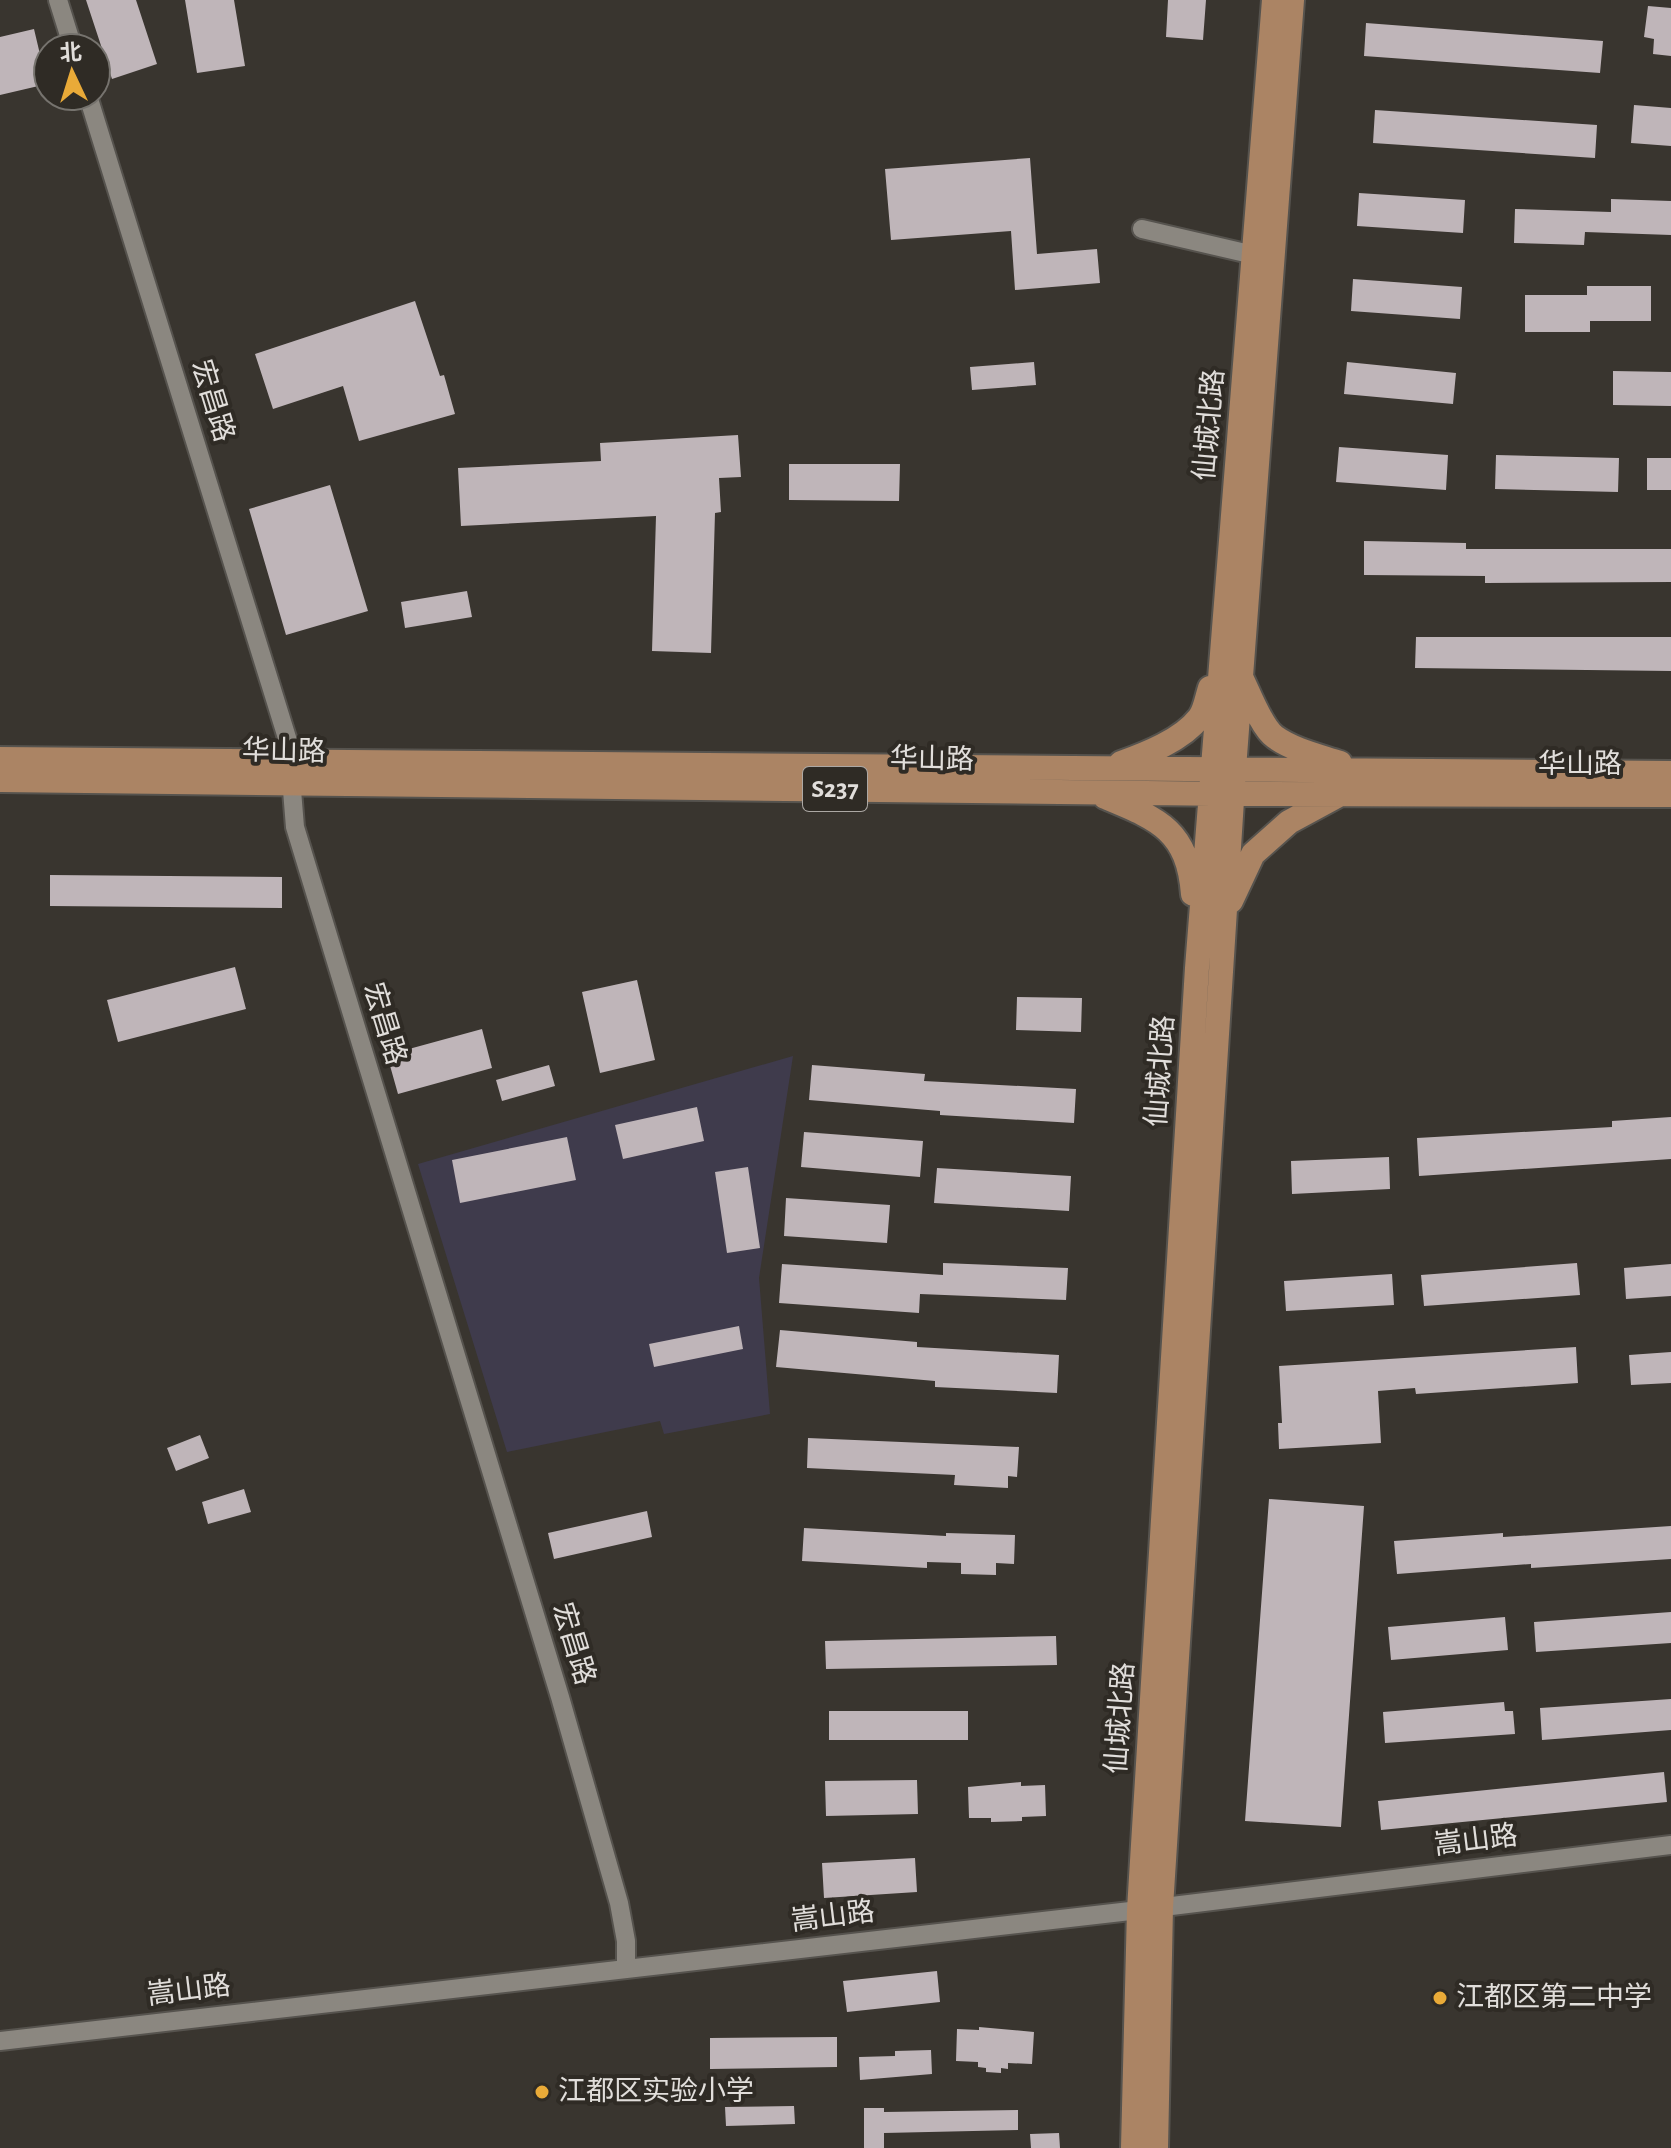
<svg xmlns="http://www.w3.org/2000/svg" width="1671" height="2148" font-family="'Alegreya Sans','Noto Sans SC',sans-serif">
<rect width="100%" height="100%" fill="#39352f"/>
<path fill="#3f3b4c" d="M793,1056L759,1278L770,1414L664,1434L660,1421L507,1452L418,1164Z"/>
<path fill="#bfb5b9" d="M86,0H136L157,64L112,79Z
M185,0H234L245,66L197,73Z
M1168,0H1206L1203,40L1166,37Z
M1648,6L1671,8V56L1653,54L1654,39L1644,37Z
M1366,23L1603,41L1600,73L1364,56Z
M34,29L47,84L0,95V37Z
M1634,105L1671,108V146L1631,143Z
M1375,110L1597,125L1595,158L1373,143Z
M1030,158L1037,254L1097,249L1100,283L1015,290L1011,231L891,240L885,169Z
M1359,193L1465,200L1463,233L1357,226Z
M1611,199L1671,201V235L1585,232L1584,245L1514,243L1515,209L1611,212Z
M1353,279L1462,287L1460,319L1351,311Z
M1587,286H1651V321H1590V332H1525V295H1587Z
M415,301L440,376L444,375L455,414L359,441L343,386L273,409L255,354Z
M1034,362L1036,385L972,390L970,367Z
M1347,362L1456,373L1453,404L1344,394Z
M1613,371L1671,372V406L1613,405Z
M738,435L741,477L719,478L721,512L715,513L711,653L652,651L656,516L461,526L458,468L601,461L600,443Z
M1339,447L1448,455L1446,490L1336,482Z
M1496,455L1619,458L1618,492L1495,489Z
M1647,458H1671V490H1647Z
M789,464H900L899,501L789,500Z
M330,485L368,611L286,635L249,509Z
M1364,541L1466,543V549H1671V582L1485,583V576L1364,575Z
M467,591L472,617L405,628L401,602Z
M1416,637H1671V671L1415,668Z
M50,875L282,877V908L50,906Z
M235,967L246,1009L118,1042L107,1000Z
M637,980L655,1060L600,1073L582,992Z
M1017,997L1082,998L1081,1032L1016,1030Z
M482,1029L492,1068L398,1094L387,1055Z
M549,1065L555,1086L502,1101L496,1080Z
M812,1065L925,1074L924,1081L1076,1089L1074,1123L940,1115V1111L809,1100Z
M697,1107L704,1141L623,1159L615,1125Z
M1671,1117V1159L1419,1176L1417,1138L1612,1127V1121Z
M804,1132L923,1141L920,1177L801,1167Z
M567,1137L576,1180L460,1203L452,1160Z
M1389,1157L1390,1189L1292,1194L1291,1161Z
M748,1167L760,1248L727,1253L715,1172Z
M937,1168L1071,1176L1069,1211L934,1203Z
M786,1198L890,1205L887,1243L784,1236Z
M943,1263L1068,1268L1066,1300L920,1294L919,1313L779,1303L782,1264L943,1275Z
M1577,1263L1580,1295L1424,1306L1421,1275Z
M1671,1264V1296L1626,1299L1624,1268Z
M1392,1274L1394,1305L1286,1311L1284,1281Z
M739,1326L743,1349L654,1367L649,1344Z
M780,1330L917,1342V1347L1059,1355L1057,1393L935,1387V1381L776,1367Z
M1576,1347L1578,1383L1416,1394L1415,1388L1378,1391L1381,1443L1279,1449L1278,1423H1282L1279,1366Z
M1671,1352V1383L1631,1385L1629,1355Z
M200,1435L209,1458L176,1471L167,1448Z
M808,1438L1019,1447L1017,1477L1008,1476V1488L954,1485L955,1475L807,1468Z
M244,1489L251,1512L208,1524L202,1502Z
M1269,1499L1364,1506L1341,1827L1245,1821Z
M647,1511L652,1537L554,1559L548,1533Z
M1671,1526V1559L1531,1568V1564L1397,1574L1394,1541L1503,1533V1537Z
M804,1528L946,1536V1533L1015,1535L1014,1564L996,1563V1575L961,1574V1563L927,1562V1568L802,1561Z
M1671,1612V1643L1536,1652L1534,1622Z
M1505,1617L1508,1650L1391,1660L1388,1627Z
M1056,1636L1057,1665L826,1669L825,1641Z
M1671,1699V1730L1542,1740L1540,1708Z
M1504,1702L1505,1711H1513L1515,1734L1385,1743L1383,1712Z
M829,1711H968V1740H829Z
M1664,1772L1667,1802L1381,1830L1378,1801Z
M917,1780L918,1814L826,1816L825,1781Z
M1021,1782V1786L1045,1785L1046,1816L1022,1817V1821L991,1822V1818H969L968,1787Z
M915,1858L917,1892L824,1898L822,1863Z
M937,1971L940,2002L847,2012L843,1981Z
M979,2027L1034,2032L1032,2064L1008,2063V2069L1001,2068V2073L986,2072V2068L978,2067V2062L956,2061L957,2029L979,2030Z
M837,2037V2067L710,2069V2038Z
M931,2050L932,2074L860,2080L859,2057L895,2056V2051Z
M794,2106L795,2124L726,2126L725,2107Z
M864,2108H884V2112L1018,2110V2130L884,2133V2148H864Z
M1059,2133L1060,2148H1031L1030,2134Z"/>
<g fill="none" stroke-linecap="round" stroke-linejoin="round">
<defs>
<path id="minor" d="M58,0L73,48
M88,96L288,741L295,827L560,1697L619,1903L626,1941V1969
M1142,229L1254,255
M0,2041L1139,1910L1671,1845"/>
<path id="major" d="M1241,677C1249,693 1261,727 1275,737C1293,750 1319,756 1340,763
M0,759L1671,773
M1121,763C1146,754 1182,740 1199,718C1205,711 1207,697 1210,688
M0,780L1233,794L1671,795
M1105,797C1158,819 1188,830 1193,894
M1231,901L1253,854L1289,822L1337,796
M1133,2148L1139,1910L1197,968L1274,0
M1156,2148L1161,1907L1234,769L1292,0"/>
</defs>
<use href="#minor" stroke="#56534e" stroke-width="22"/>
<use href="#major" stroke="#56534e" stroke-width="28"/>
<use href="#minor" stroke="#8b8780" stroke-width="18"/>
<use href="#major" stroke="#ab8464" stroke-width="24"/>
</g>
<g fill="#e9aa38" stroke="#2f2b25" stroke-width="3">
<circle cx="1440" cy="1998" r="8"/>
<circle cx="542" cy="2092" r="8"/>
</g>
<g text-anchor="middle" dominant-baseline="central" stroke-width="8" stroke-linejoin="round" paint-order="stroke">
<rect fill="#2f2b25" stroke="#aca8a4" stroke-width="2" x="803" y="767" width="64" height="44" rx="6"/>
<g font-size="26" font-weight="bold" fill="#e1dedb">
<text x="835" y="789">S237</text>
</g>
<g font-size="28" fill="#e1dedb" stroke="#2f2b25">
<text transform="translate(212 401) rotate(73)">宏昌路</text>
<text transform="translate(1210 425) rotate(-85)">仙城北路</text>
<text transform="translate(284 752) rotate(1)">华山路</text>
<text transform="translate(932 760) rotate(1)">华山路</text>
<text x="1580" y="765">华山路</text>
<text transform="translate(384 1024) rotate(73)">宏昌路</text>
<text transform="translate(1161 1071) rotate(-86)">仙城北路</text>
<text transform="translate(573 1644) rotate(73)">宏昌路</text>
<text transform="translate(1121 1718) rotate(-86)">仙城北路</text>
<text transform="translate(1476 1841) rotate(-7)">嵩山路</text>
<text transform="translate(833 1917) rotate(-7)">嵩山路</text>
<text transform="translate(189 1991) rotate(-7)">嵩山路</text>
</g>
<g font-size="28" fill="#e1dedb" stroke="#2f2b25" text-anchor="start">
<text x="1456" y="1998">江都区第二中学</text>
<text x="558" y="2092">江都区实验小学</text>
</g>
</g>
<g transform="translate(72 72) rotate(356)"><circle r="38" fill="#2f2b25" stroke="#76736e" stroke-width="2"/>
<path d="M0-6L14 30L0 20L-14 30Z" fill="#e9aa38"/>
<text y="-12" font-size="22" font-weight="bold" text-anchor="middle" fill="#e1dedb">北</text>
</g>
</svg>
